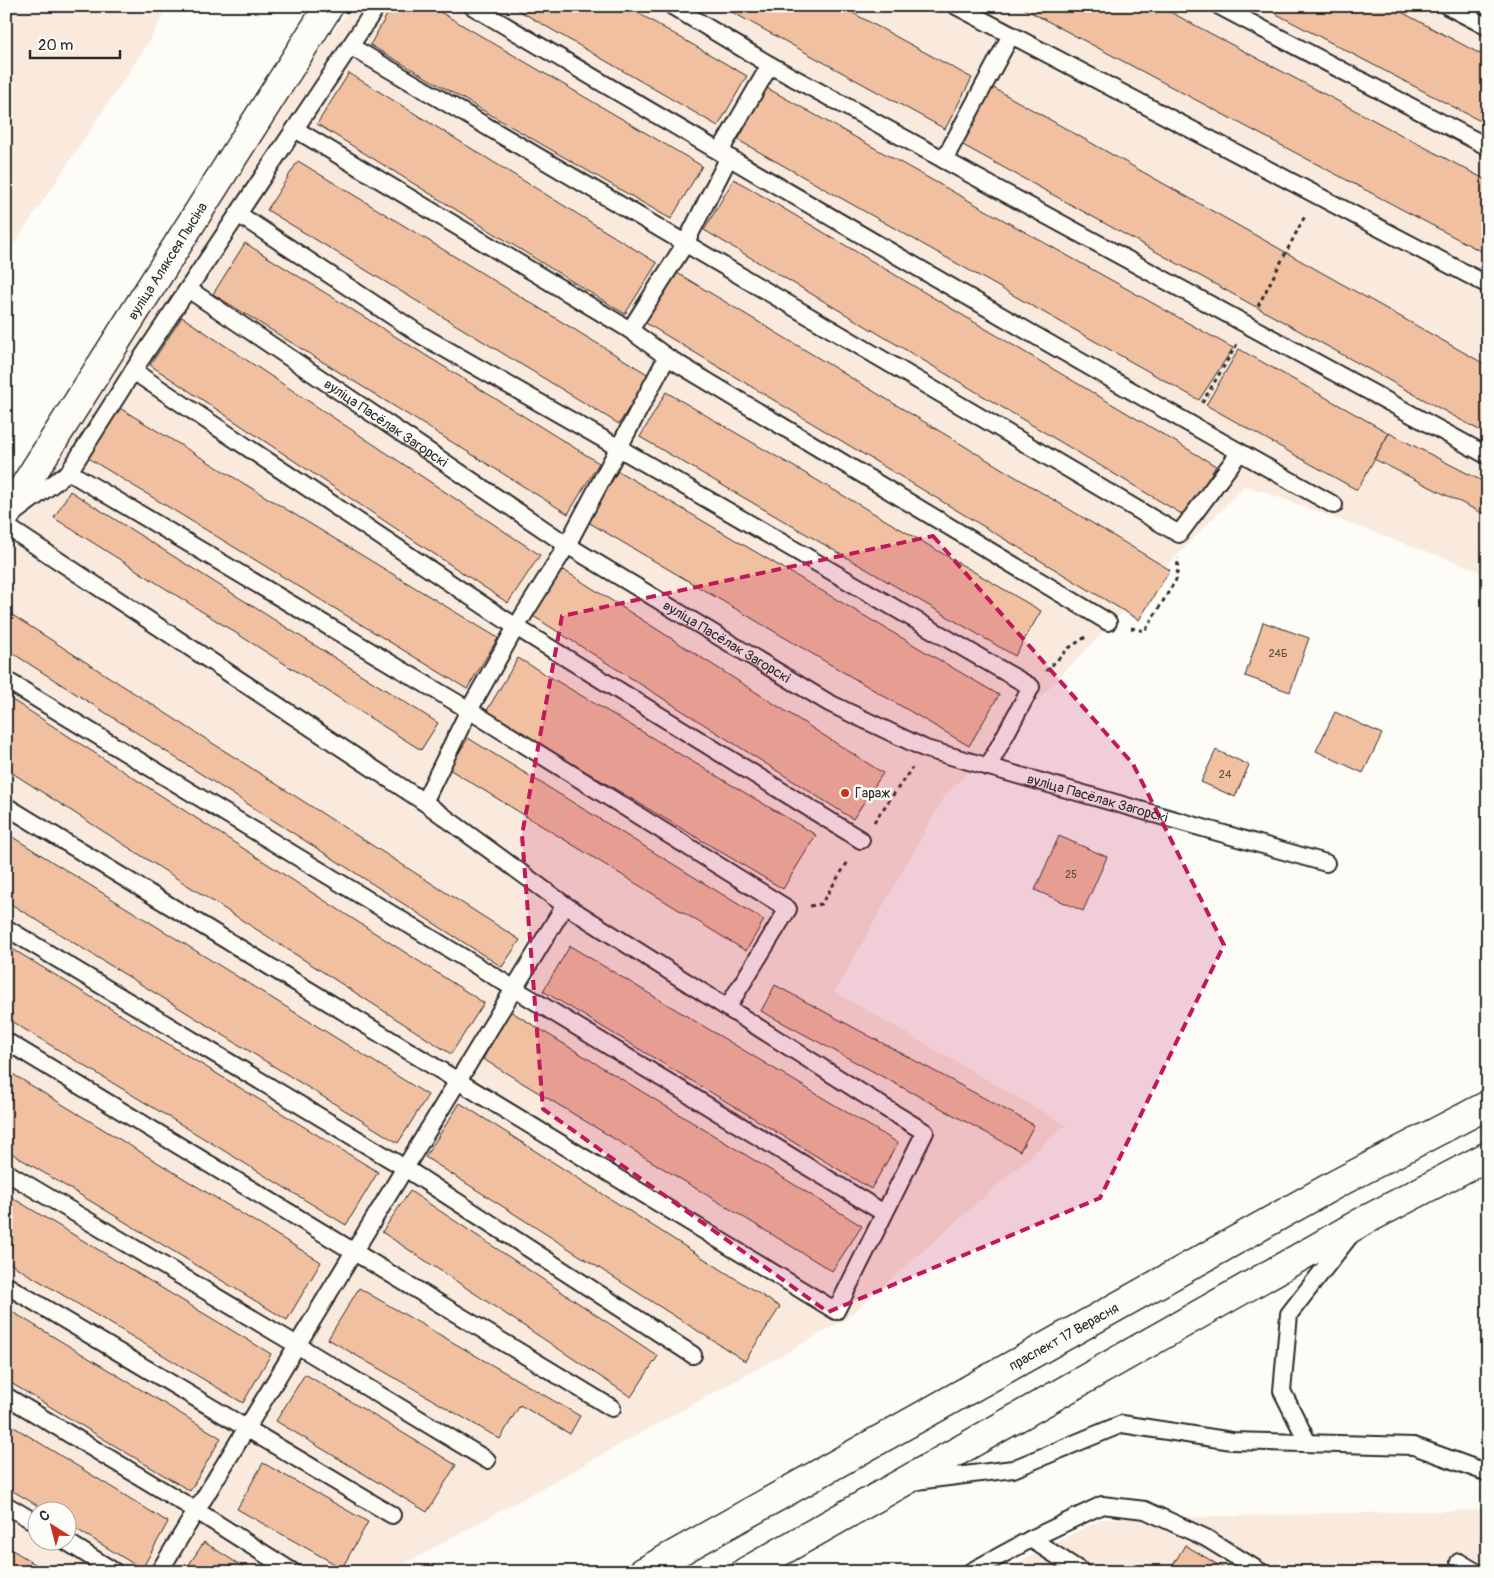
<svg xmlns="http://www.w3.org/2000/svg" width="1494" height="1578" font-family="Pangolin,sans-serif">
<rect width="100%" height="100%" fill="#fdfcf7"/>
<filter id="ink" filterUnits="userSpaceOnUse"><feTurbulence type="fractalNoise" baseFrequency=".02" numOctaves="2"/><feDisplacementMap in="SourceGraphic" scale="10" xChannelSelector="R" yChannelSelector="G"/><feConvolveMatrix kernelMatrix="1 2 1 2 8 2 1 2 1" color-interpolation-filters="sRGB"/></filter>
<g filter="url(#ink)">
<path fill="#f9eadd" fill-rule="evenodd" d="M6,6H168L149,42L6,256Z
M351,6H1488V574L1245,485L944,797L835,992L1066,1125L843,1321L390,1572H6V489ZM38,1510H68V1540H38Z
M1488,1510V1572H1000L1101,1519Z"/>
<path fill="#f1c0a1" stroke="#2b2b2b" d="M392,6H430L702,166L671,219L370,45Z
M511,6H626L747,76L718,126Z
M721,6H840L972,78L945,129Z
M1019,6H1159L1488,181V255Z
M1261,6H1390L1488,58V125Z
M349,73L657,263L625,314L317,124Z
M990,86L1488,366V435L961,144Z
M767,88L1233,348L1199,400L738,140Z
M298,161L649,375L619,424L267,210Z
M734,179L1216,466L1185,516L704,230Z
M245,243L599,463L568,514L213,294Z
M674,271L1170,570L1139,620L644,322Z
M182,317L540,555L508,603L150,365Z
M1239,349L1389,433L1357,490L1206,405Z
M666,392L1041,611L1015,656L640,437Z
M118,407L498,638L467,689L88,458Z
M1389,433L1488,484V516L1374,459Z
M618,471L999,695L969,746L588,522Z
M70,491L438,723L421,750L54,518Z
M562,569L883,773L853,819L533,616Z
M6,611L520,940L502,967L6,649Z
M1263,622L1309,638L1290,692L1245,676Z
M518,658L816,835L783,889L486,712Z
M6,696L484,1003L451,1054L6,769Z
M1335,712L1382,734L1363,773L1316,751Z
M468,738L764,920L746,951L449,769Z
M1216,750L1249,765L1235,797L1201,782Z
M6,833L428,1095L398,1143L6,901Z
M1059,836L1107,857L1083,911L1035,890Z
M6,945L378,1172L346,1225L6,1018Z
M570,946L898,1143L871,1189L543,991Z
M775,985L1034,1125L1020,1151L761,1011Z
M510,1011L862,1226L832,1271L483,1059Z
M6,1070L321,1262L287,1320L6,1150Z
M460,1103L780,1307L745,1361L425,1157Z
M410,1191L658,1356L631,1397L382,1232Z
M6,1194L271,1354L243,1403L6,1261Z
M359,1288L580,1416L570,1434L520,1405L500,1439L328,1339Z
M6,1308L221,1438L190,1491L6,1380Z
M305,1374L456,1465L427,1512L276,1421Z
M6,1422L168,1522L142,1569L68,1524V1510H45L6,1487Z
M263,1463L368,1522L342,1568L237,1509Z
M204,1542L251,1572H184Z
M1185,1545L1230,1572H1169Z
M6,1546L48,1572H6Z"/>
<g fill="none" stroke-linecap="round" stroke-linejoin="round">
<defs>
<g id="service">
<path d="M472,6C758,175 1044,343 1334,505"/>
<path d="M672,6L770,65L1488,456"/>
<path d="M956,6L1488,285"/>
<path d="M1219,6L1488,147"/>
<path d="M1447,6L1488,27"/>
<path d="M350,46L1179,534L1240,452"/>
<path d="M295,129L630,330L667,357L1108,622"/>
<path d="M944,160L1011,35"/>
<path d="M238,214L421,335L619,448L1031,687L988,767"/>
<path id="s1" d="M188,289L567,545L829,703L926,749L1326,863"/>
<path d="M630,330L685,244L726,163L723,146L770,65"/>
<path d="M133,371L516,627L861,840"/>
<path d="M69,472L469,710L788,909L727,1008"/>
<path d="M15,512L69,472L133,371L377,6"/>
<path d="M6,526L424,802L565,905L887,1109L925,1132L836,1311L6,806"/>
<path d="M6,680L884,1213"/>
<path d="M424,802L469,710L516,627L567,545L667,357"/>
<path d="M6,928L405,1168L693,1355"/>
<path d="M6,1041L612,1408"/>
<path d="M6,1172L297,1345L487,1460"/>
<path d="M6,1285L392,1515"/>
<path d="M6,1396L197,1511L293,1572"/>
<path d="M1308,1443L1282,1391L1289,1314L1352,1233"/>
<path d="M916,1481L1013,1469L1122,1424L1232,1441L1414,1446L1488,1473"/>
<path d="M6,1505L38,1524"/>
<path d="M1031,1539L1082,1572"/>
<path d="M64,1540L115,1572"/>
<path d="M1459,1562L1476,1572"/>
<path d="M159,1572L565,905"/>
<path d="M970,1572L1031,1539L1102,1505L1145,1510L1206,1538L1261,1572"/>
</g>
<g id="minor">
<path id="s2" d="M6,515L329,6"/>
</g>
<g id="primary">
<path id="s3" d="M643,1572L1336,1184L1488,1105"/>
<path d="M745,1572L1360,1223L1488,1156"/>
</g>
</defs>
<use href="#service" stroke="#2b2b2b" stroke-width="20"/>
<use href="#minor" stroke="#2b2b2b" stroke-width="31"/>
<use href="#primary" stroke="#2b2b2b" stroke-width="31"/>
<path stroke="#2b2b2b" stroke-width="3" stroke-dasharray="4 4" stroke-linecap="butt" d="M1258,306L1305,216
M1202,403L1237,344
M1131,628L1145,631L1177,578L1178,558
M1046,671L1069,648L1087,636
M874,822L912,768
M810,906L821,904L849,860"/>
<use href="#service" stroke="#fdfcf7" stroke-width="16"/>
<use href="#minor" stroke="#fdfcf7" stroke-width="28"/>
<use href="#primary" stroke="#fdfcf7" stroke-width="28"/>
</g>
</g>
<path fill="#c2185b" fill-opacity="0.2" stroke="#c2185b" stroke-width="4" stroke-dasharray="10 6" stroke-linejoin="round" d="M933,536L1133,764L1224,945L1100,1198L828,1312L543,1109L522,835L562,616Z"/>
<circle fill="#c8321e" stroke="#fdfcf7" stroke-width="2" cx="845" cy="793" r="5"/>
<g text-anchor="middle" dominant-baseline="central" stroke-width="5" stroke-linejoin="round" paint-order="stroke">
<g font-size="11" fill="#5c5048">
<text x="1278" y="653">24Б</text>
<text x="1225" y="774">24</text>
<text x="1071" y="874">25</text>
</g>
<g font-size="14" fill="#2b2b2b" stroke="#fdfcf7">
<text stroke="none"><textPath href="#s2" startOffset="301">вуліца Аляксея Пысіна</textPath></text>
<text stroke="none"><textPath href="#s1" startOffset="239">вуліца Пасёлак Загорскі</textPath></text>
<text stroke="none"><textPath href="#s1" startOffset="644">вуліца Пасёлак Загорскі</textPath></text>
<text stroke="none"><textPath href="#s1" startOffset="1049">вуліца Пасёлак Загорскі</textPath></text>
<text stroke="none"><textPath href="#s3" startOffset="482">праспект 17 Верасня</textPath></text>
</g>
<g font-size="14" fill="#2b2b2b" stroke="#fdfcf7" text-anchor="start">
<text x="855" y="793">Гараж</text>
</g>
</g>
<rect width="1494" height="1578" fill="none" stroke="#fdfcf7" stroke-width="25"/>
<rect x="12" y="12" width="1469" height="1553" fill="none" stroke="#2b2b2b" stroke-width="2" filter="url(#ink)"/>
<g transform="translate(52 1526) rotate(324)"><circle r="24" fill="#fdfcf7" stroke="#a9a8a5"/>
<path d="M0-4L9 19L0 12L-9 19Z" fill="#c8321e"/>
<text y="-8" font-size="14" font-weight="bold" text-anchor="middle" fill="#2b2b2b">С</text>
</g>
<path d="M30 50v8h90v-8" fill="none" stroke="#2b2b2b" stroke-width="2.5"/>
<text x="38" y="50" font-size="15" fill="#2b2b2b" stroke="#fdfcf7" stroke-width="4" paint-order="stroke">20 m</text>
</svg>
